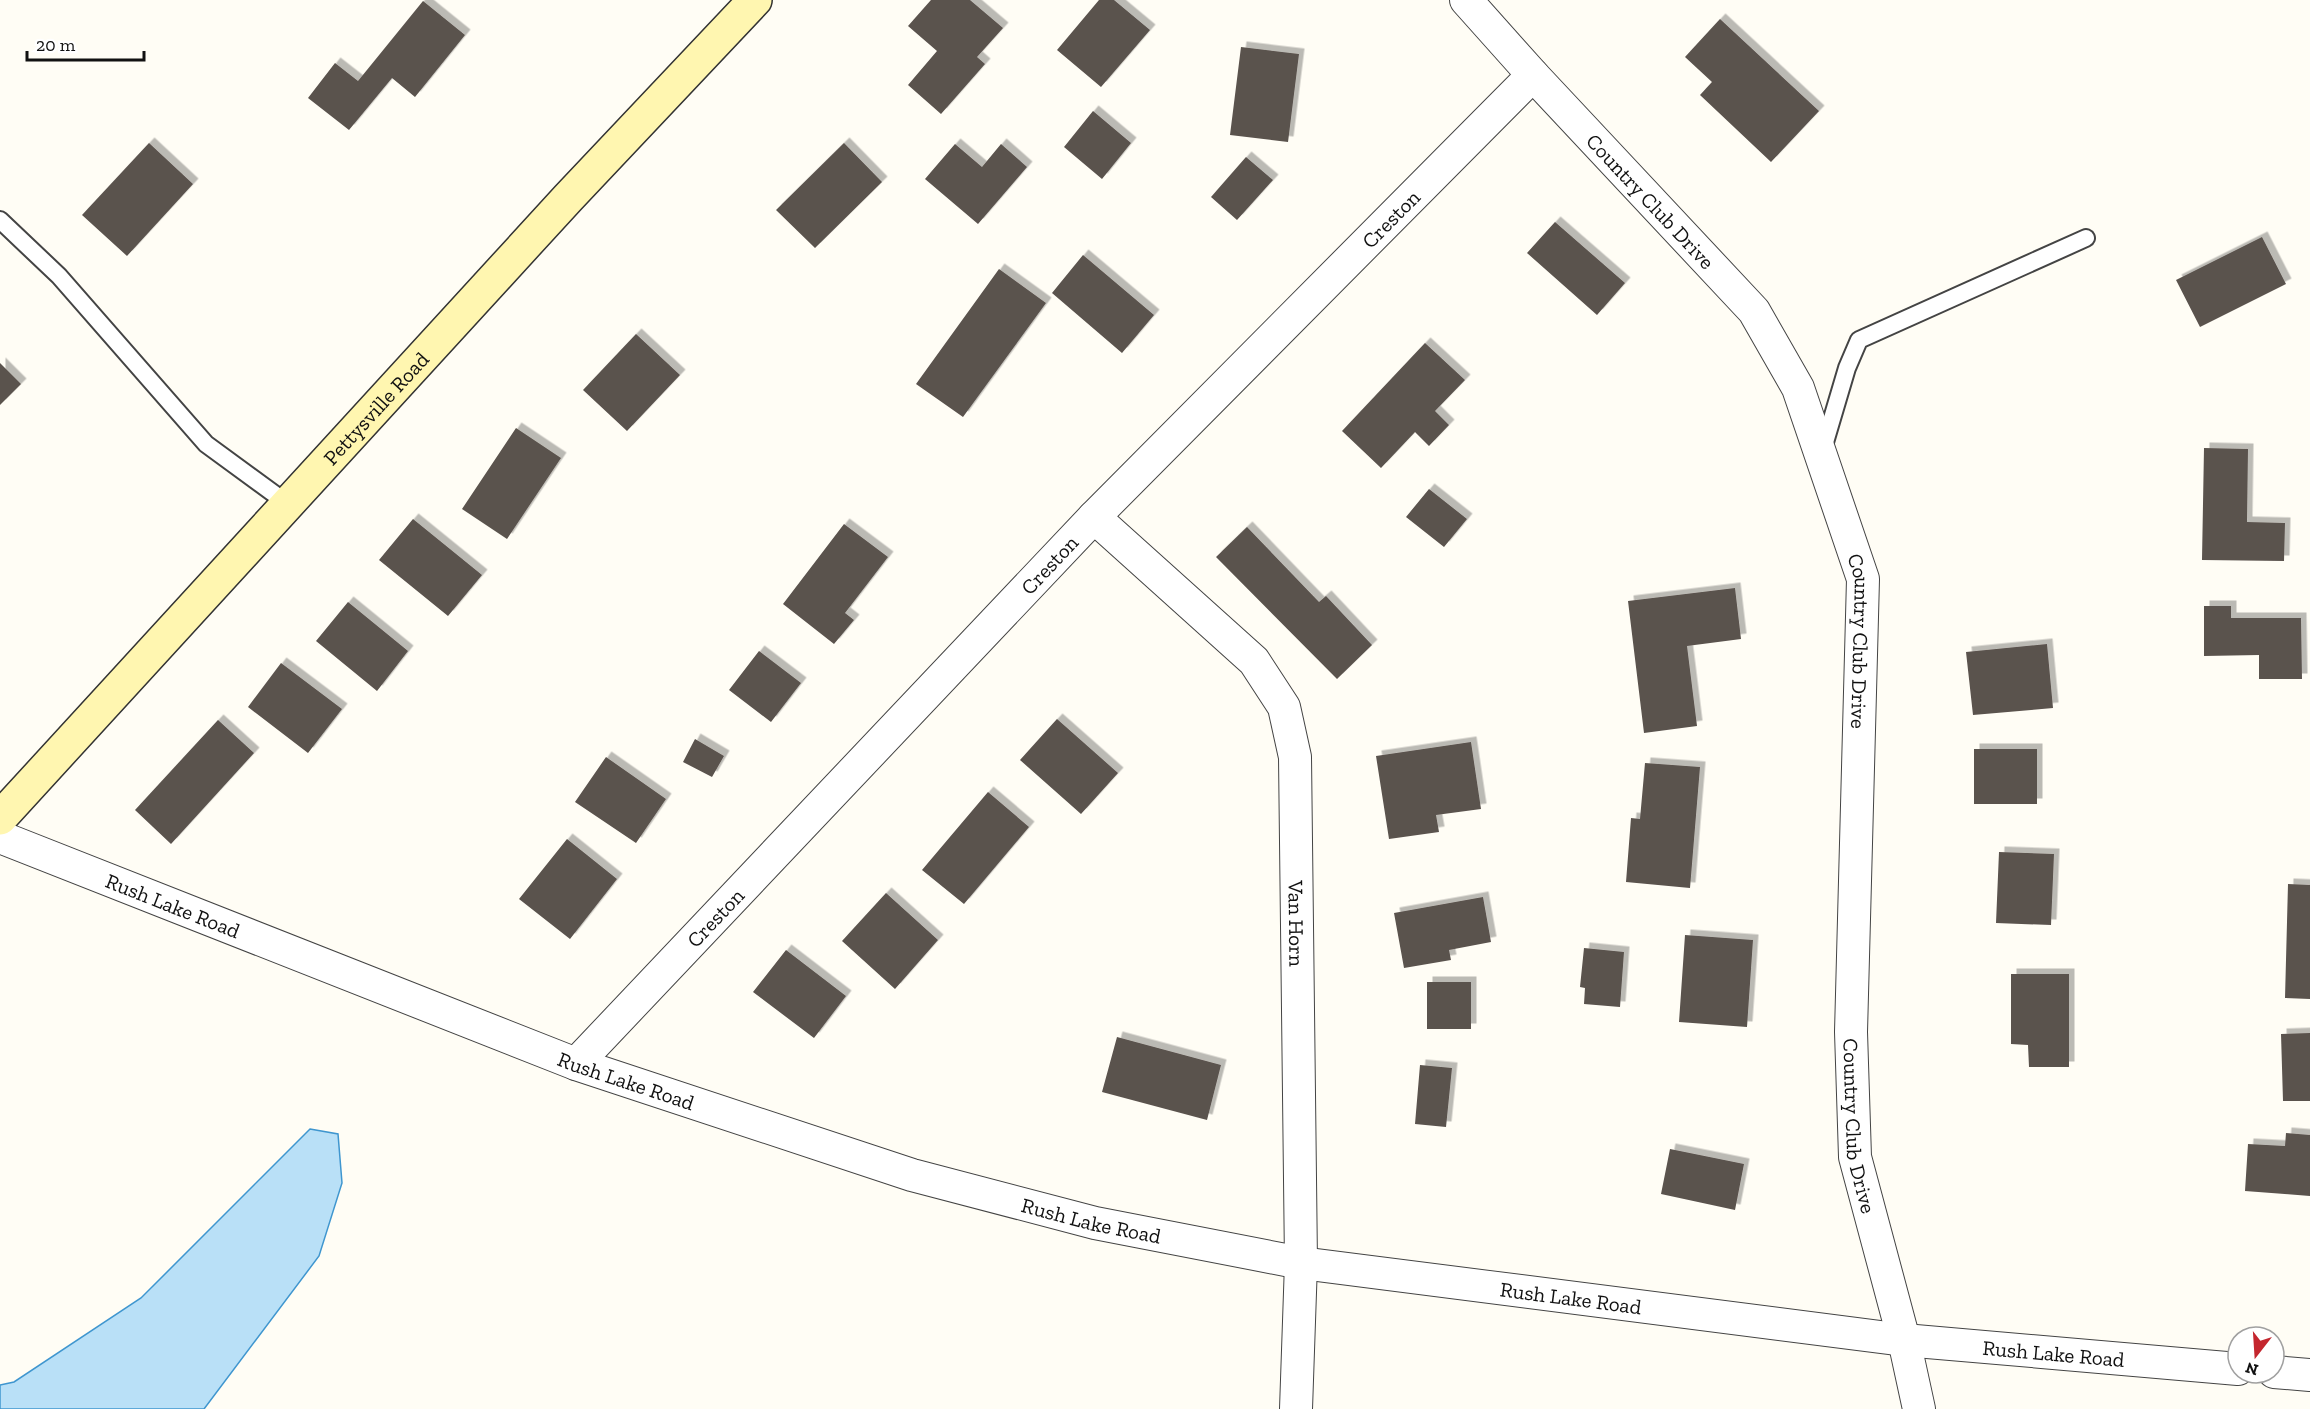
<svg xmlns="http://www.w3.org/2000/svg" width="2310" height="1409" font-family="'Zilla Slab',serif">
<defs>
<filter id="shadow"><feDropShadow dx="5.5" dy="-5.5" stdDeviation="0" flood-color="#0004"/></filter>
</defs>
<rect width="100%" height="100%" fill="#fffdf5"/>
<path fill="#b9e0f7" stroke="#3f96cf" stroke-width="1.5" d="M310,1129L338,1134L342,1183L319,1256L204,1409H0V1385L14,1382L141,1298Z"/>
<path fill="#5a524d" filter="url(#shadow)" d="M931,0H970L1003,28L977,57L985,64L941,114L908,85L937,51L908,26Z
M1099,0H1114L1150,30L1101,87L1057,50Z
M423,1L465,35L415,97L392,78L349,130L308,98L335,63L358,81Z
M1720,19L1819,111L1771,162L1700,95L1712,82L1685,57Z
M1241,47L1299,54L1288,142L1230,135Z
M1093,111L1131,143L1102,179L1064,147Z
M149,143L193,184L127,256L82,215Z
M844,143L882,182L815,248L776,210Z
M955,144L982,167L1001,144L1027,167L978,224L925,179Z
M1246,157L1273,180L1237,220L1211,197Z
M1555,222L1625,283L1597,315L1527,253Z
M2262,237L2286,284L2200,327L2176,280Z
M1083,255L1154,315L1122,353L1052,293Z
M999,269L1046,303L963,417L916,384Z
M636,334L680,375L627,431L583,390Z
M1425,343L1465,380L1435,411L1449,425L1429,446L1415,432L1381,468L1342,431Z
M0,363L21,384L0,405Z
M516,428L561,458L507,539L462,509Z
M2204,448L2248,449L2247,522L2285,523L2284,561L2202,560Z
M1429,489L1467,519L1444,547L1406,517Z
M413,519L482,575L448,616L379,560Z
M844,524L888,557L845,613L854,620L834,644L783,604Z
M1247,527L1319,602L1326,596L1372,645L1337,679L1216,557Z
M1735,588L1741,639L1687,646L1697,726L1644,733L1628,601Z
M348,602L408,651L377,691L316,641Z
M2204,606H2231V618H2301L2302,679H2259V655L2204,656Z
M2047,644L2053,708L1973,715L1966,652Z
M759,651L801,683L771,722L729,690Z
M281,663L342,709L308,753L248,707Z
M1057,719L1118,773L1081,814L1020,760Z
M218,720L254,753L171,844L135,810Z
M695,739L724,756L712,777L683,762Z
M1471,742L1481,809L1436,815L1439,832L1389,839L1376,756Z
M1974,749H2037V804H1974Z
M606,757L666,799L636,843L575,802Z
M1645,763L1700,767L1690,888L1626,882L1631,818L1640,819Z
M988,792L1029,827L964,904L922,870Z
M567,839L617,879L570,939L519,899Z
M1999,852L2054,854L2051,925L1996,923Z
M2288,884L2310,885V999L2285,998Z
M886,893L938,940L895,989L842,941Z
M1483,897L1491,942L1449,950L1451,960L1404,968L1394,913Z
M1685,935L1753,940L1747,1027L1679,1022Z
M1584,948L1624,952L1620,1007L1584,1004L1585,988L1580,987Z
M786,950L846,996L814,1038L753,992Z
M2011,974H2069V1067H2029L2028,1045L2011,1044Z
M1427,982H1471V1029H1427Z
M2310,1033V1101H2283L2281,1034Z
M1117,1037L1221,1065L1207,1120L1102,1092Z
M1420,1065L1452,1068L1446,1127L1415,1124Z
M2286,1133L2310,1135V1196L2245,1191L2248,1144L2285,1146Z
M1670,1149L1744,1164L1735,1210L1661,1194Z"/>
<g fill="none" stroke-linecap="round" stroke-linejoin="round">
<defs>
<path id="service" d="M0,220L59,276L206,444L288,504
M1823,449L1847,368L1859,340L2086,238"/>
<g id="minor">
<path id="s1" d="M1466,0L1533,75L1754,311L1798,388L1863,579L1851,1032L1855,1157L1904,1340L1919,1409"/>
<path id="s2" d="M1094,517L1254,661L1284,707L1295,757L1301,1263L1296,1409"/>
<path id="s3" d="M0,837L576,1064L912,1175L1095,1223L1301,1263L1904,1340L2238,1369"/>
<path id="s4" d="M576,1064L1094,517L1533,75"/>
<path d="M2274,1372L2310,1375"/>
</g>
<g id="secondary">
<path id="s5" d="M0,818L568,198L755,0"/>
</g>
</defs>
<use href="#service" stroke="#444" stroke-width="20"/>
<use href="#minor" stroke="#444" stroke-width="34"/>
<use href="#secondary" stroke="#333" stroke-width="36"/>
<use href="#service" stroke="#fff" stroke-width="16"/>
<use href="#minor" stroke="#fff" stroke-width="32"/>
<use href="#secondary" stroke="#fff6b0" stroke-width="33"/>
</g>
<g text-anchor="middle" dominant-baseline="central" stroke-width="6" stroke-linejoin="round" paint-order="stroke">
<g font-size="21" fill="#111" stroke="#fff">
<text stroke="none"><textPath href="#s1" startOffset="273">Country Club Drive</textPath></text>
<text stroke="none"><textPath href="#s4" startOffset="1174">Creston</textPath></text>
<text stroke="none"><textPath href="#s5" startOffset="556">Pettysville Road</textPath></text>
<text stroke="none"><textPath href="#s4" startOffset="688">Creston</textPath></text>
<text stroke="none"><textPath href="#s1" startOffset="776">Country Club Drive</textPath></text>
<text stroke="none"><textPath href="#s3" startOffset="186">Rush Lake Road</textPath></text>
<text stroke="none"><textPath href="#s4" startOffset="202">Creston</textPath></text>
<text stroke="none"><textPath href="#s2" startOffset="488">Van Horn</textPath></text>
<text stroke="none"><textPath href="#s3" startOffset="672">Rush Lake Road</textPath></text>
<text stroke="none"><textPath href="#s1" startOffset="1262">Country Club Drive</textPath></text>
<text stroke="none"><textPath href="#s3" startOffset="1158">Rush Lake Road</textPath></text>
<text stroke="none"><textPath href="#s3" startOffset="1644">Rush Lake Road</textPath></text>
<text stroke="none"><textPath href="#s3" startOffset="2130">Rush Lake Road</textPath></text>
</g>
</g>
<g transform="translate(2256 1355) rotate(197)"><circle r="28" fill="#ffffff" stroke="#a0a0a0" stroke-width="1.5"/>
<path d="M0-4.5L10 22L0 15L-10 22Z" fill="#c4262e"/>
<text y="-9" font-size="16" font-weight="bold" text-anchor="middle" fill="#111111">N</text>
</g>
<path d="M27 51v9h117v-9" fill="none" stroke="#111111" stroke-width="3"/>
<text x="36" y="51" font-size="18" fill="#111111" stroke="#ffffff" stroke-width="4.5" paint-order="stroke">20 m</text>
</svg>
